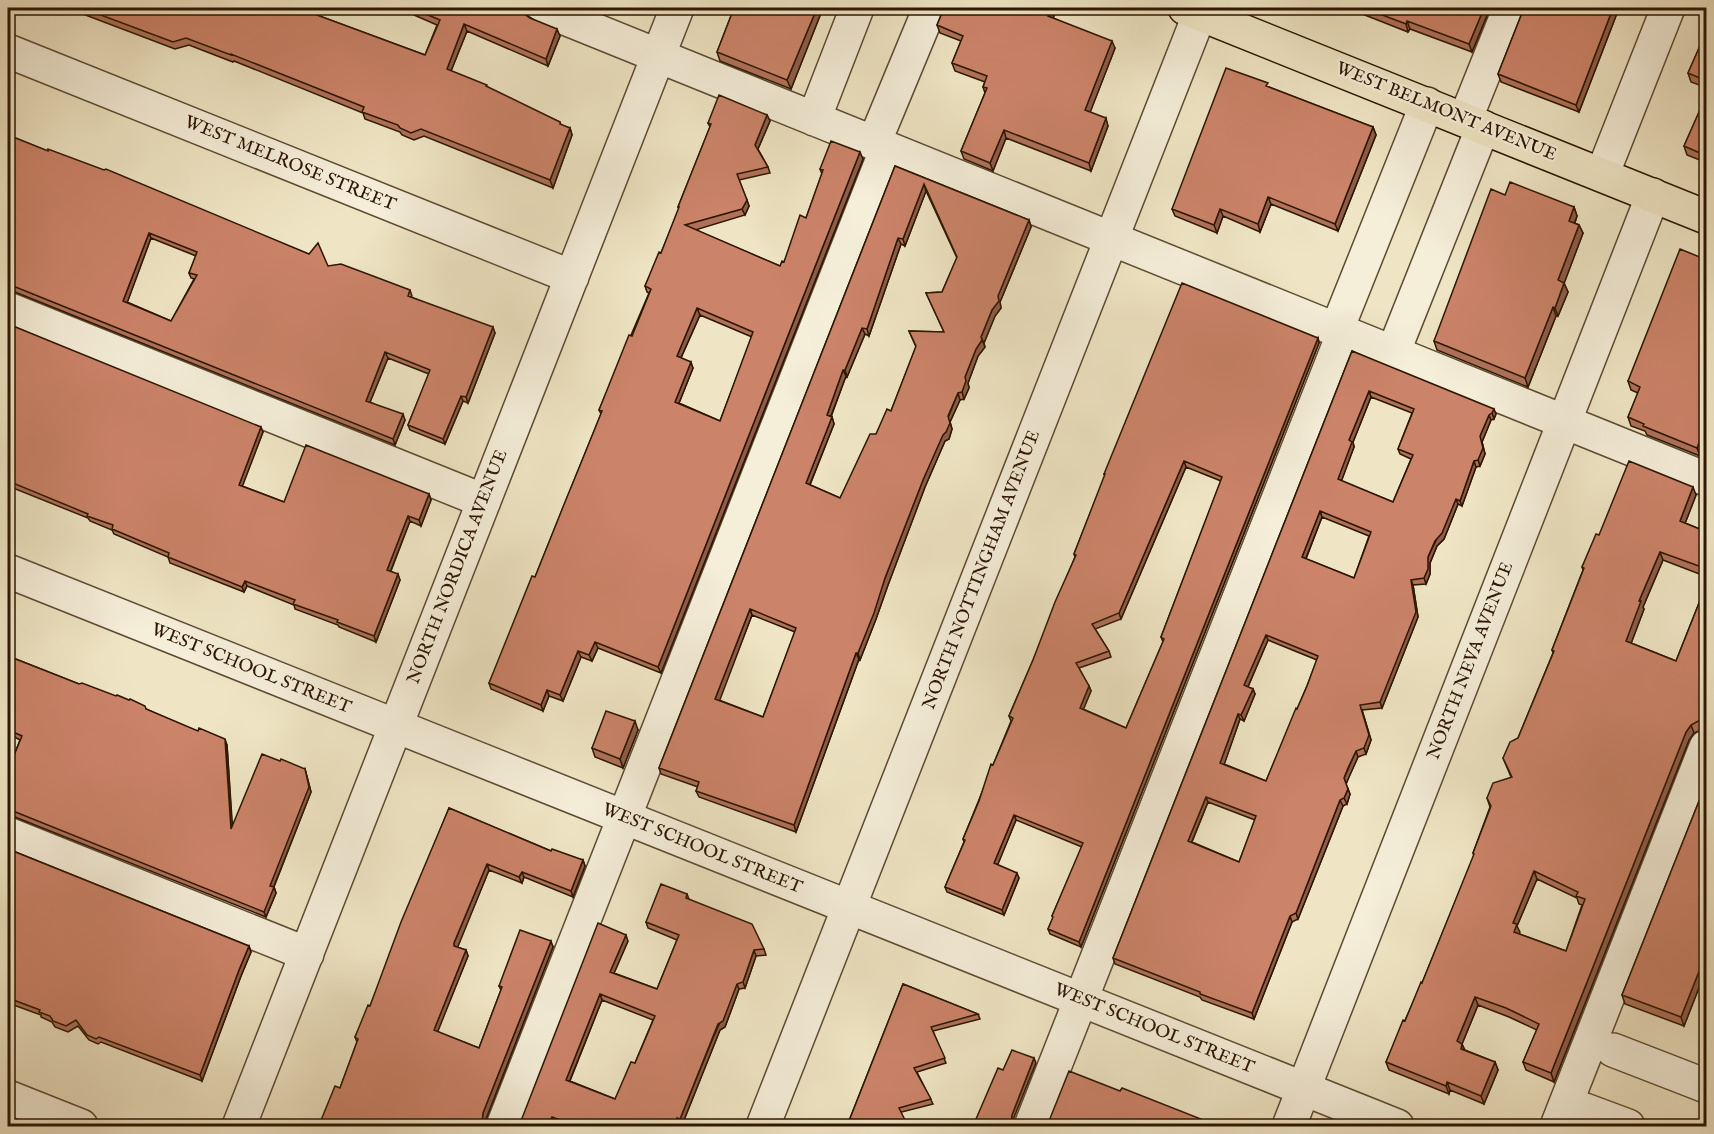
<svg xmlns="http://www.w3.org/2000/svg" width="1714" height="1134" font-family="'IM FELL English',serif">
<rect width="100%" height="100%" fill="#efe5c4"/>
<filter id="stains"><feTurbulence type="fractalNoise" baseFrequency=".00333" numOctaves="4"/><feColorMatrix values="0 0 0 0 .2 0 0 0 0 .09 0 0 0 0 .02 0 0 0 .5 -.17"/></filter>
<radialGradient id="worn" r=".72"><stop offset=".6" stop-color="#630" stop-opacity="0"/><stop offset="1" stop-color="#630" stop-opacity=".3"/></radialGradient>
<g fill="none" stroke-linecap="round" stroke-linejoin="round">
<defs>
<path id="minor" d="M540,8L1706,479
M8,51L572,277
M814,119L857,8
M1465,120L1510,8
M874,143L930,8
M1602,175L1668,8
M8,309L484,501
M1337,329L1427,104
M1393,353L1483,127
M8,571L1397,1126
M8,834L307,954
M1613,1050L1706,1086
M8,1097L81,1126
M1585,1110L1628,1126
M239,1126L677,8
M503,1126L887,148
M763,1126L1200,13
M1031,1126L1344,332
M1289,1126L1653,195
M1557,1126L1706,747"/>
<path id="major" d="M1185,8L1706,217"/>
</defs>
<use href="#minor" stroke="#5d4a32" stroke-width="36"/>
<use href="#major" stroke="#2c1602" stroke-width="36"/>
<use href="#minor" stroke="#f5eed9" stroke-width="33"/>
<use href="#major" stroke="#efe5c4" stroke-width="33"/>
</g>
<path fill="#af715a" stroke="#2c1602" stroke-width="1.5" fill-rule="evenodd" d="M67,8H298L425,55L437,25L398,8H522L523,13L560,36L548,66L467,31L451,71L560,122L561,125L570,128L572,135L553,188L424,136L414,140L402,135L400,132L365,119L363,113L234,61L233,62L189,45L175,49Z
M734,8H836V9L823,8L791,89L720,61L717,52Z
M944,8H1057L1053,18L1115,48L1090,112L1108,126L1091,171L1006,138L993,171L964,159L961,151L985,93L983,87L985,82L955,71L952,63L961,41L940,33L937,25Z
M1347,8H1490L1472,52L1410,29L1408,32Z
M1524,8H1619L1579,112L1501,82L1498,74Z
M1707,30V88L1691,82L1688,73Z
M1269,87L1373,127L1376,135L1338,231L1271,204L1260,232L1223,216L1217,233L1175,216L1172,209Z
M1707,94V163L1687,155L1684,146Z
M767,115L770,121L758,149L768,167L770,173L739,180L749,206L745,215L695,230L780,266L784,262L806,218L822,174L820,169L863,159L661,673L598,648L592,661L581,657L563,701L549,696L543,711L491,689L489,683L535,577L601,414L599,410L649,293L647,292L645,286L661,253L679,209L678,207L710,127L708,123ZM700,315L752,337L720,421L679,403L693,368L681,358Z
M8,135L328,266L410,290L412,296L411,297L495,333L468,403L463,401L445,444L410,430L408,425L429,374L388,358L370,402L405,420L395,445L15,292L8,291ZM151,238L196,256L189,273L191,278L194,279L171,321L127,302Z
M895,166L1029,220L1031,227L1000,302L1001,308L995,316L984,343L985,347L978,356L968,383L969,388L964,399L960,400L950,422L952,429L949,439L945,441L925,487L888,585L876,619L860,660L859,659L796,832L699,797L696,791L698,787L661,774L659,768ZM926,191L957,258L942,292L926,293L944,332L909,331L916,347L891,411L876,434L840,498L810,485L834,424L832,417H831L846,376L847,377L865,334L869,336L901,244L905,246ZM752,615L795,632L763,717L719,700Z
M1505,195L1574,207L1577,216L1575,223L1579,225L1583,233L1564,283L1568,292L1558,316H1556L1528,387L1437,350L1434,341Z
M1707,260V439L1700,456L1647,435L1645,431L1631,426L1628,417L1638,393L1631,390L1628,381Z
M8,324L263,432L242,486L284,502L429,494L431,500L421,526L410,521L391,571L400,580L376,642L339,627L338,625L295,609L294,605L247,586L244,592L170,563L168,557L114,534L112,530L90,521L88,518L8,486Z
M1318,338L1319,343L1081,947L1050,934L1048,929L1053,918L1052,916L1082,847L1016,820L997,865L1019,878L1004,915L947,892L945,887L964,842L963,839L1011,721L1009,716L1033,660L1075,557L1074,554L1105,476L1104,474ZM1186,467L1221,481L1161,637L1163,642L1126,728L1083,709L1091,691L1089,686L1079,668L1111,657L1109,651L1095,629L1121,619Z
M1352,351L1496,414L1494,419L1491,420L1482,442L1485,454L1480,466L1476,467L1462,506L1458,504L1444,539L1437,546L1430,563V574L1426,584L1413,585L1418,617L1382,708L1362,710L1371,740L1366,754L1358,757L1350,774L1346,784L1350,794L1347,804L1343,806L1298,919L1292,922L1254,1019L1202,1000L1200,997L1115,964L1113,958ZM1371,397L1412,413L1398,449L1400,454L1411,459L1393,502L1341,481L1354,447L1353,442ZM1322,517L1369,536L1354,578L1306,559ZM1268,640L1317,660L1307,686L1266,781L1224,764L1240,719L1244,721L1255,694L1253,689L1248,687ZM1208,802L1255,820L1239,862L1192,842Z
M1696,495L1685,523L1707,532V577L1663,560L1643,607L1644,609L1631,643L1676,661L1707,583V729H1703L1694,733L1689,740L1554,1082L1526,1070L1523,1062L1537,1030L1509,1017L1478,1005L1462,1044L1465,1050L1495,1062L1498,1070L1484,1104L1450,1090L1449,1094L1389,1070L1386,1062L1422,983L1474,856L1473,853L1490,807L1487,798L1511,777L1503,758L1518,738L1553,653L1552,650L1583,570L1582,567L1599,535ZM1537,879L1577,898L1579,904L1582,905L1566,951L1519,934L1517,926Z
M8,656L79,684L146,709L227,745L232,826L305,769L311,792L274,887L276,893L266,917L15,817L8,816V770L20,740L13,736L11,731L12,728L8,726Z
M638,730L623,768L595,757L592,748Z
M1707,781V967L1684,1026L1625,1004L1622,995Z
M449,808L551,851L583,860L585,866L573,897L524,877L522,883L489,870L457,947L466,950L468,956L437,1032L479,1048L501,990L499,986L553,947L486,1119L485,1126H315L319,1125L340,1088L357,1042L355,1037L370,1006Z
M8,849L249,946L251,952L241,976L202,1081L101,1042L98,1044L89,1040L78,1026L68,1032L55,1027L52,1022L41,1017V1015L8,1003Z
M687,894L689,899L764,949L766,955L756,956L745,988L739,989L725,1027L720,1030L682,1125L679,1124V1126H563L554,1123L552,1126H519L628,941L614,973L657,989L677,940L648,928L646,922ZM602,1000L653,1020L635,1063L615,1099L570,1081Z
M903,984L978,1014L980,1019L933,1031L946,1063L917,1072L933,1104L847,1126Z"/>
<path fill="#8e5c4a" stroke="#2c1602" stroke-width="1.5" d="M817,8H823L791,89L787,80Z
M1051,8H1057L1051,24L1048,16Z
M1484,8H1490L1472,52L1469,44Z
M1613,8H1619L1579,112L1576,105Z
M1407,21L1410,29L1408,32L1406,24Z
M464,24L467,31L449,76L447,69Z
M557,29L560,36L548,66L546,59Z
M1112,41L1115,48L1088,118L1085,110Z
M767,115L770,121L757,151L755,145Z
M1106,118L1108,126L1091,171L1089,163Z
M1373,127L1376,135L1338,231L1335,224Z
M570,128L572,135L553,188L550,180Z
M1004,130L1006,138L993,171L990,163Z
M860,152L863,159L661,673L658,667Z
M924,184L926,191L905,246L903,239Z
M1268,197L1271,204L1260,232L1258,224Z
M747,200L749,206L745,215L742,209Z
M1574,207L1577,216L1572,229L1569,221Z
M1220,209L1223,216L1217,233L1214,225Z
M1029,220L1031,227L1000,302L1001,308L995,316L984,343L981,337Z
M1579,225L1583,233L1562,289L1558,280Z
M149,233L151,238L126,306L123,301Z
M898,238L901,244L869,336L867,329Z
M1564,283L1568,292L1558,316L1555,308Z
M1553,307L1556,316L1528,387L1525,378Z
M697,308L700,315L679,362L677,356Z
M493,327L495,333L468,403L466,397Z
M862,328L865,334L847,377L845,370Z
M1318,338L1319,343L1081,947L1079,942Z
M982,340L985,347L978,356L968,383L969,388L964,399L962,392L965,377L976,349Z
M385,352L388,358L368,407L366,401Z
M691,362L693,368L677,408L675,402Z
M843,370L846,376L829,421L827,415Z
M1369,391L1371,397L1353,442L1354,447L1340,485L1338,479L1349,440Z
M958,393L960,400L950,422L952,429L949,439L945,441L925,487L888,585L876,619L860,660L858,653L885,578L923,480Z
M461,396L463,401L445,444L443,439Z
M1494,409L1496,414L1494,419L1492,413Z
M403,414L405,420L395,445L393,439Z
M1489,415L1491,420L1482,442L1485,454L1480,466L1478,460L1480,436Z
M832,417L834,424L808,489L806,483Z
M1707,423V439L1700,456L1697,448Z
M261,427L263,432L241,490L239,485Z
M1184,461L1186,467L1121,619L1119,613Z
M1474,461L1476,467L1462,506L1460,501Z
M1693,487L1696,495L1683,529L1680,521Z
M429,494L431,500L421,526L419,520Z
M1456,499L1458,504L1444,539L1437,546L1430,563V574L1426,584L1424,578L1428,557Z
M1320,511L1322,517L1304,563L1302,557Z
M408,516L410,521L389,575L387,570Z
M1660,552L1663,560L1643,607L1644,609L1629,649L1626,641L1639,601Z
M398,574L400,580L376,642L374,636Z
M1411,580L1413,585L1418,617L1382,708L1380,702Z
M245,581L247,586L244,592L242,587Z
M750,609L752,615L718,705L715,699Z
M1266,635L1268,640L1246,691L1244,685Z
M595,642L598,648L592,661L589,655Z
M578,651L581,657L563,701L560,695Z
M856,653L859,659L796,832L794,825Z
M1089,686L1091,691L1082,713L1080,708Z
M1253,689L1255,694L1244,721L1241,715Z
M547,690L549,696L543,711L541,705Z
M1362,710L1371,740L1366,754L1364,748Z
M1238,714L1240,719L1223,768L1220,763Z
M635,721L638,730L623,768L620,759Z
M1691,725L1694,733L1689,740L1554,1082L1551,1073L1686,732Z
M225,739L227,745L233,834L231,829Z
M1356,751L1358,757L1346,784L1344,778Z
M305,769L311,792L272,891L274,887L276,893L266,917L264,912L270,886Z
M1348,789L1350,794L1347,804L1344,798Z
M1206,797L1208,802L1190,846L1188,841Z
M1340,800L1343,806L1298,919L1296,913Z
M1014,815L1016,820L996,869L994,863Z
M583,860L585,866L573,897L571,891Z
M487,864L489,870L457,949L454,946V943Z
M1534,871L1537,879L1517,926L1520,932L1517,940L1514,932L1513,923Z
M522,872L524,877L522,883L519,877Z
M1017,873L1019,878L1004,915L1002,910Z
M1290,916L1292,922L1254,1019L1252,1013Z
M626,935L628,941L612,978L610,972Z
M551,941L553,947L486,1119L485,1126H484L482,1122L483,1113Z
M249,946L251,952L241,976L202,1081L200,1075L239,970Z
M466,950L468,956L436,1036L434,1030Z
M754,950L756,956L745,988L743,982Z
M1707,951V967L1684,1026L1681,1017Z
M737,984L739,989L725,1027L720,1030L682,1125L680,1119L713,1038Z
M600,994L602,1000L568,1085L566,1080Z
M1475,997L1478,1005L1462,1044L1465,1052L1464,1057L1457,1041Z
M1034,1058L1036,1063L1013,1120V1126H1012L1011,1123L1012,1115Z
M1495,1062L1498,1070L1484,1104L1481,1096Z
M1447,1082L1450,1090L1449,1094L1446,1086Z
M552,1117L554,1123L552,1126H548Z
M677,1118L679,1124V1126H674Z"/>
<path fill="#cb8369" stroke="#2c1602" stroke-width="1.5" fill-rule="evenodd" d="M82,8H298L425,55L440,20L411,8H521L523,13L530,18L557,29L546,59L464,24L447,69L487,85L486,86L560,122V124L570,128L550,180L421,129L411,133L400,128L398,125L362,112L364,107L231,54V55L186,38L173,42Z
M734,8H817L787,80L717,52Z
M944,8H1051L1048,16L1112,41L1085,110L1106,118L1089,163L1004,130L990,163L961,151L987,88L983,87L987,76L952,63L963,36L937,25Z
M1364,8H1484L1469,44L1407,21L1406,24Z
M1524,8H1613L1576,105L1498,74Z
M1707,30V81L1688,73Z
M1226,68L1268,83L1266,86L1373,127L1335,224L1268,197L1258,224L1220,209L1214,225L1172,209Z
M1707,94V156L1684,146Z
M719,95L767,115L755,145L768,167L737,174L747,200L742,209L685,225L780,266L782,261L784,262L800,215L806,218L823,170L820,169L831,141L860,152L658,667L595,642L589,655L578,651L560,695L547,690L541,705L489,683L532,576L535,577L565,502L583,458L602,411L599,410L629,335L632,336L651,289L645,286L659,252L661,253L679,207H678L711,124L708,123ZM697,308L753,332L720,421L675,402L691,362L677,356Z
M8,135L48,151V149L104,170L106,169L309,254L318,243L328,266L341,264L373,276L410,290L408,296L493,327L466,397L461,396L443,439L408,425L430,370L385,352L366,401L403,414L393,439L13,286L8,285ZM149,233L197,252L189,273L197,275L171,321L123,301Z
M895,166L1029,220L998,296L999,301L992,310L981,337L982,340L976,349L965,377L966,381L962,392L958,393L948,416L950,423L946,432L943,435L923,480L885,578L874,613L858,653H856L794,825L696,791L699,782L659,768ZM924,184L957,257L942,292L926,293L944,332L909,331L916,346L891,411L887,409L876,434H870L840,498L806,483L832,417L827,415L843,370H845L862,328L867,329L898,238L903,239ZM750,609L796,628L763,717L715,699Z
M1510,182L1574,207L1569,221L1579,225L1558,280L1564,283L1555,308L1553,307L1525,378L1434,341L1491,189L1505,195Z
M1680,249L1707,260V423L1697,448L1643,426L1644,424L1628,417L1640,387L1628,381Z
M1182,283L1318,338L1079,942L1048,929L1053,917L1052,916L1083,843L1014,815L994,863L1017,873L1002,910L945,887L965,840L963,839L979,801L991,764L993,765L1013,718L1009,716L1033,660L1055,602L1076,555L1074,554L1105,474H1104ZM1184,461L1222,477L1161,637L1164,639L1126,728L1080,708L1089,686L1076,663L1109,651L1092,624L1119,613Z
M8,324L261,427L239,485L284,502L306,445L429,494L419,520L408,516L387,570L398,574L374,636L337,622L338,620L293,604L295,600L245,581L242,587L168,557L169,553L112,529L113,525L87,516L88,514L8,481Z
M1352,351L1494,409L1492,413L1489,415L1480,436L1483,448L1478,460L1474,461L1460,501L1456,499L1442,533L1435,541L1428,557V569L1424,578L1411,580L1416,612L1380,702L1360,705L1369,735L1364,748L1356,751L1348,768L1344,778L1348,789L1344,798L1340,800L1296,913L1290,916L1252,1013L1200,994V992L1113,958ZM1369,391L1414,409L1398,449L1413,455L1393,502L1338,479L1352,442L1349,440ZM1320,511L1371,532L1354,578L1302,557ZM1266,635L1318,656L1307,686L1297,709L1296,708L1266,781L1220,763L1238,714L1241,715L1253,689L1244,685ZM1206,797L1256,816L1239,862L1188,841Z
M1629,461L1693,487L1680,521L1707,532V569L1660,552L1639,601H1641L1626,641L1676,661L1707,583V721L1700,720L1691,725L1686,732L1551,1073L1523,1062L1539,1024L1506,1008L1475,997L1457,1041L1462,1044L1461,1049L1495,1062L1481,1096L1447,1082L1446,1086L1386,1062L1403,1020L1405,1021L1421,982L1422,983L1474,854L1473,853L1491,806L1487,798L1493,783L1512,777L1503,758L1510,742L1518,738L1554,651L1552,650L1584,568L1582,567L1596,534L1599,535ZM1534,871L1578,892L1576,896L1585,899L1566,951L1514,932L1517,924L1513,923Z
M8,656L79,684L82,683L116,696L117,695L129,700L130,699L145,706L146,709L198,731L199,728L225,739L231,829L262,754L280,761L281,759L305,769L309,787L270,886L274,887L264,912L13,811L8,810V770L22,736L11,731L14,724L8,722Z
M606,711L635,721L620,759L592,748Z
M1707,781V951L1681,1017L1622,995Z
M449,808L551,851L552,849L583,860L571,891L522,872L519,877L487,864L454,943V946L466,950L434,1030L479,1048L502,987L499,986L520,930L551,941L483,1113L482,1122L484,1126H315L316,1124L319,1125L335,1086L340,1088L358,1039L355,1037L368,1005L370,1006L401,922Z
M8,849L249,946L239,970L200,1075L99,1037L96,1039L87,1035L76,1020L66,1026L53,1021L50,1016L39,1012L40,1010L8,998Z
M661,884L687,894L686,898L752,924L764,949L754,950L743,982L737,984L723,1021L718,1024L680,1119L677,1118L674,1126H576L552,1117L548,1126H519L598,923L626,935L610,972L657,989L679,935L646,922ZM600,994L655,1016L635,1063L631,1062L615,1099L566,1080Z
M903,984L978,1014L931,1027L945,1058L914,1068L931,1099L899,1108L908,1126H847Z
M1012,1050L1034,1058L1012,1115L1011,1123L1012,1126H973L998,1068L1003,1070Z
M1069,1071L1120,1091L1122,1088L1206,1121L1208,1126H1047Z"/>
<g text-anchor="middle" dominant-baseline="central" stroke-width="4.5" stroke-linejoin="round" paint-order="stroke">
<g font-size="18" fill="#2c1602" stroke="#f5eed9">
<text transform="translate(1446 112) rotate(22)">WEST BELMONT AVENUE</text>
<text transform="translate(290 164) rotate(22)">WEST MELROSE STREET</text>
<text transform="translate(458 567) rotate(-69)">NORTH NORDICA AVENUE</text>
<text transform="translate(982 570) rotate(-69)">NORTH NOTTINGHAM AVENUE</text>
<text transform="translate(1471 661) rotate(-69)">NORTH NEVA AVENUE</text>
<text transform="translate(251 669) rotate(22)">WEST SCHOOL STREET</text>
<text transform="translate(702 849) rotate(22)">WEST SCHOOL STREET</text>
<text transform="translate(1154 1029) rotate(22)">WEST SCHOOL STREET</text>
</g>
</g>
<rect width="1714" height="1134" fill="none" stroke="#efe5c4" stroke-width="30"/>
<rect x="9" y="9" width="1696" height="1116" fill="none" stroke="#2c1602" stroke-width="3"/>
<rect x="15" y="15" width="1684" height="1104" fill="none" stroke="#2c1602" stroke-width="1.5"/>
<rect width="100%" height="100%" filter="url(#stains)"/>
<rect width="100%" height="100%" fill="url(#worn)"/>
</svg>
